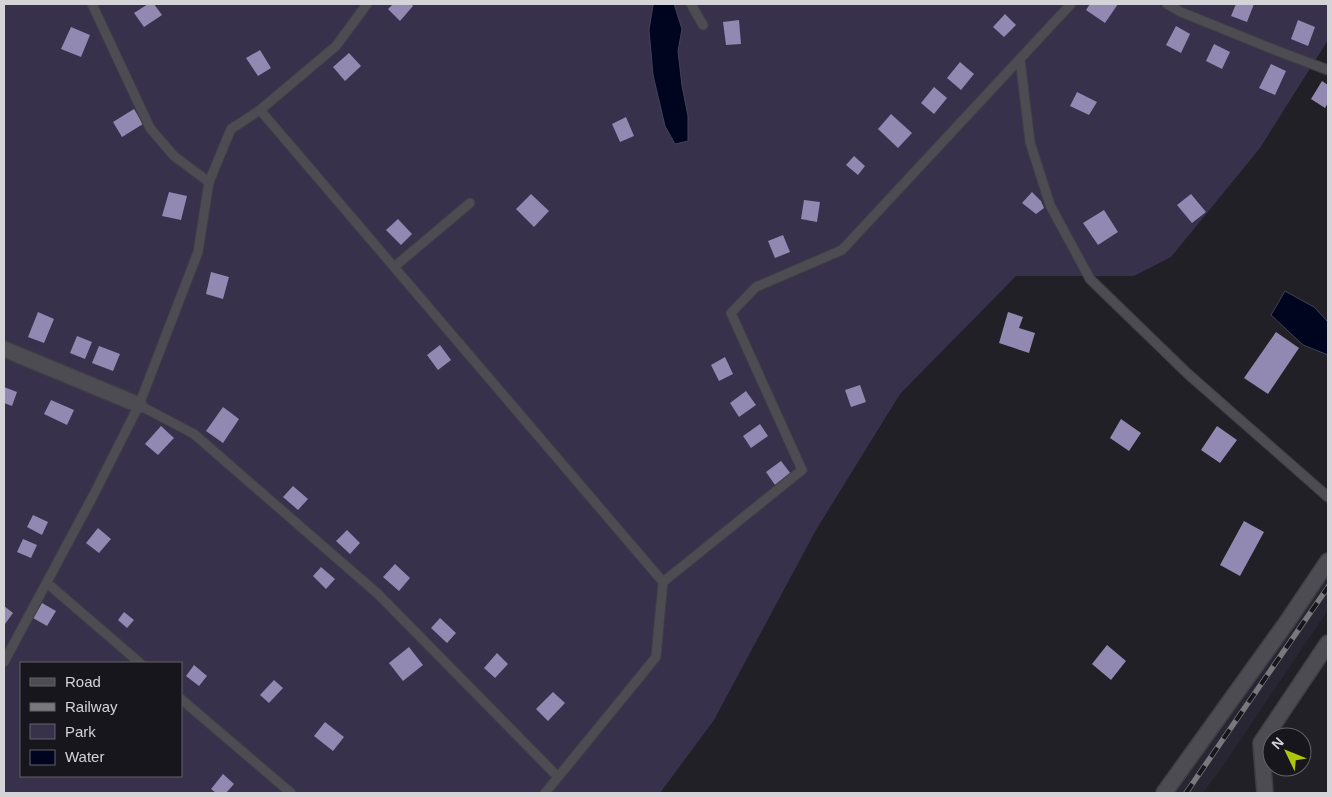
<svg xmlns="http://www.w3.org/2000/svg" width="1332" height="797" font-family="Helvetica,sans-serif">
<rect width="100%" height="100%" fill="#212026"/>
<path fill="#292633" d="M1328,570V610L1225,763L1203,793H1170Z"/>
<path fill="#38314c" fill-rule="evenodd" d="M4,4H1328V40L1260,148L1171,257L1134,276H1016L900,394L816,530L714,720L660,793H4ZM21,663H181V776H21Z"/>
<path fill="#00051f" stroke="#404356" d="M655,4H674L682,29L678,51L682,86L688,116V141L675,144L665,126L653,75L649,30L653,5Z
M1285,291L1314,307L1328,322V355L1303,345L1271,315Z"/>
<path fill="#9189b1" d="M148,4H154L162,15L144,27L134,13Z
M393,4H411L413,6L400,21L388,9Z
M1090,4H1118L1105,23L1086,10Z
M1236,4H1254L1247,22L1231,16Z
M1005,14L1016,25L1004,37L993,27Z
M739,20L741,44L726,45L723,22Z
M1298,20L1315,27L1308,46L1291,39Z
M1176,26L1190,34L1181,53L1166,45Z
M71,27L90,35L81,57L61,49Z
M1214,44L1230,52L1222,69L1206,61Z
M260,50L271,68L258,76L246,58Z
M349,53L361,66L345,81L333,67Z
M960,62L974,74L961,90L947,78Z
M1271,64L1286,71L1275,95L1259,88Z
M1322,81L1328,85V103L1325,108L1311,99Z
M934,87L947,98L934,114L921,103Z
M1077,92L1097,102L1089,115L1070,106Z
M134,109L143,124L122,137L113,122Z
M891,114L912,133L898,148L878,129Z
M626,117L634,136L620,142L612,124Z
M854,156L865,166L858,175L846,165Z
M169,192L187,196L181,220L162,216Z
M1032,192L1041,201L1044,208L1036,214L1022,203Z
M531,194L549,211L534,227L516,209Z
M1191,194L1206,212L1192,223L1177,205Z
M804,200L820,202L817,222L801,219Z
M1104,210L1118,232L1098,245L1083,223Z
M398,219L412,234L401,245L386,230Z
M783,235L790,252L775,258L768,241Z
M211,272L229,277L223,299L206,294Z
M38,312L54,319L44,343L28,337Z
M1008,312L1023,317L1019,328L1035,333L1029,353L999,343Z
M1276,332L1299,348L1268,394L1244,378Z
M77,336L92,342L85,359L70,353Z
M440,345L451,360L438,370L427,355Z
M99,346L120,354L113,371L92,363Z
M725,357L733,374L719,381L711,365Z
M860,385L866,402L851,407L845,390Z
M4,387L17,392L12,406L4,403Z
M746,391L756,405L739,417L730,403Z
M51,400L74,410L67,425L44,414Z
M223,407L239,419L223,443L206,431Z
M1121,419L1141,433L1129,451L1110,438Z
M760,424L768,436L751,448L743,436Z
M161,426L174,438L158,455L145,444Z
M1217,426L1237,440L1220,463L1201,450Z
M781,461L791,474L775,485L766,472Z
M293,486L308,499L298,510L283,497Z
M33,515L48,522L42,535L27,527Z
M1244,521L1264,532L1240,576L1220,565Z
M98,528L111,539L99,553L86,543Z
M347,530L360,543L350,554L336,541Z
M23,539L37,545L31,558L17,552Z
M395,564L410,578L399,591L383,577Z
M321,567L335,579L326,589L313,576Z
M42,603L56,611L47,626L33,618Z
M4,606L13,613L5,624L4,623Z
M124,612L134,620L127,628L118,620Z
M440,618L456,633L447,643L431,628Z
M1107,645L1126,661L1111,680L1092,664Z
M409,647L423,665L403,681L389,663Z
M497,653L508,664L495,678L484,668Z
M194,665L207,676L199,686L186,676Z
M274,680L283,688L269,703L260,695Z
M553,692L565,703L548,721L536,709Z
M325,722L344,737L333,751L314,736Z
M223,774L234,784L226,793H216L211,789Z"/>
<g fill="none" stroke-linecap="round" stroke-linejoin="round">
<defs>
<path id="service" d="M92,4L150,128L174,156L209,182
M691,4L703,25
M1167,4L1181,12L1275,50L1328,70
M1020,59L1030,142L1050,205L1090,279L1188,374L1328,497
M260,110L663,582L656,657L545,793
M394,267L470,203
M139,405L194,434L378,594L558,777
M663,582L802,470L731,313L756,287L842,250L1071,4
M47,583L140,663
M4,662L93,496L139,405L198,252L209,182L231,129L260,110L336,46L367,4
M181,699L291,793"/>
<path id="minor" d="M4,349L139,405
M1164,793L1287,622L1328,561
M1265,793L1261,743L1328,643"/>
</defs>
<use href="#service" stroke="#3f3e43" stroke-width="11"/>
<use href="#minor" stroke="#3f3e43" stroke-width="18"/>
<use href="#service" stroke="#4d4c53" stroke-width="9"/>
<use href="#minor" stroke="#4d4c53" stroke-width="15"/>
<defs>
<path id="rail" d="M1186,793L1328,587"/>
</defs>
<use href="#rail" stroke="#79787d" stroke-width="5.5"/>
<use href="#rail" stroke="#18161d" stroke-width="4" stroke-dasharray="11" stroke-linecap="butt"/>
</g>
<rect width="1332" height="797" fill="none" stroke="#d4d3d8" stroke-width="10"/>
<rect x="20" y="662" width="162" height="115" fill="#18161d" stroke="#636268"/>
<rect x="30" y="678" width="25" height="8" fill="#4d4c53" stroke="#636268"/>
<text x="65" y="687" font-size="15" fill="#d4d3d8">Road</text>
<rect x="30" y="703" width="25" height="8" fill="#79787d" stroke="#636268"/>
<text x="65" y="712" font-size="15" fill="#d4d3d8">Railway</text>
<rect x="30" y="724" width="25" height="15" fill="#38314c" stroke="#636268"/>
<text x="65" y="737" font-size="15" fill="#d4d3d8">Park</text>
<rect x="30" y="750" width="25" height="15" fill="#00051f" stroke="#636268"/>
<text x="65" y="762" font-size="15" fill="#d4d3d8">Water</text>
<g transform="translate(1287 752) rotate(313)"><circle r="24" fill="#18161d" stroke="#636268"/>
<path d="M0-4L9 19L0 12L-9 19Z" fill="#aec60c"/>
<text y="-8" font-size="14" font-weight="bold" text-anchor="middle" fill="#d4d3d8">N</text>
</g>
</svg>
